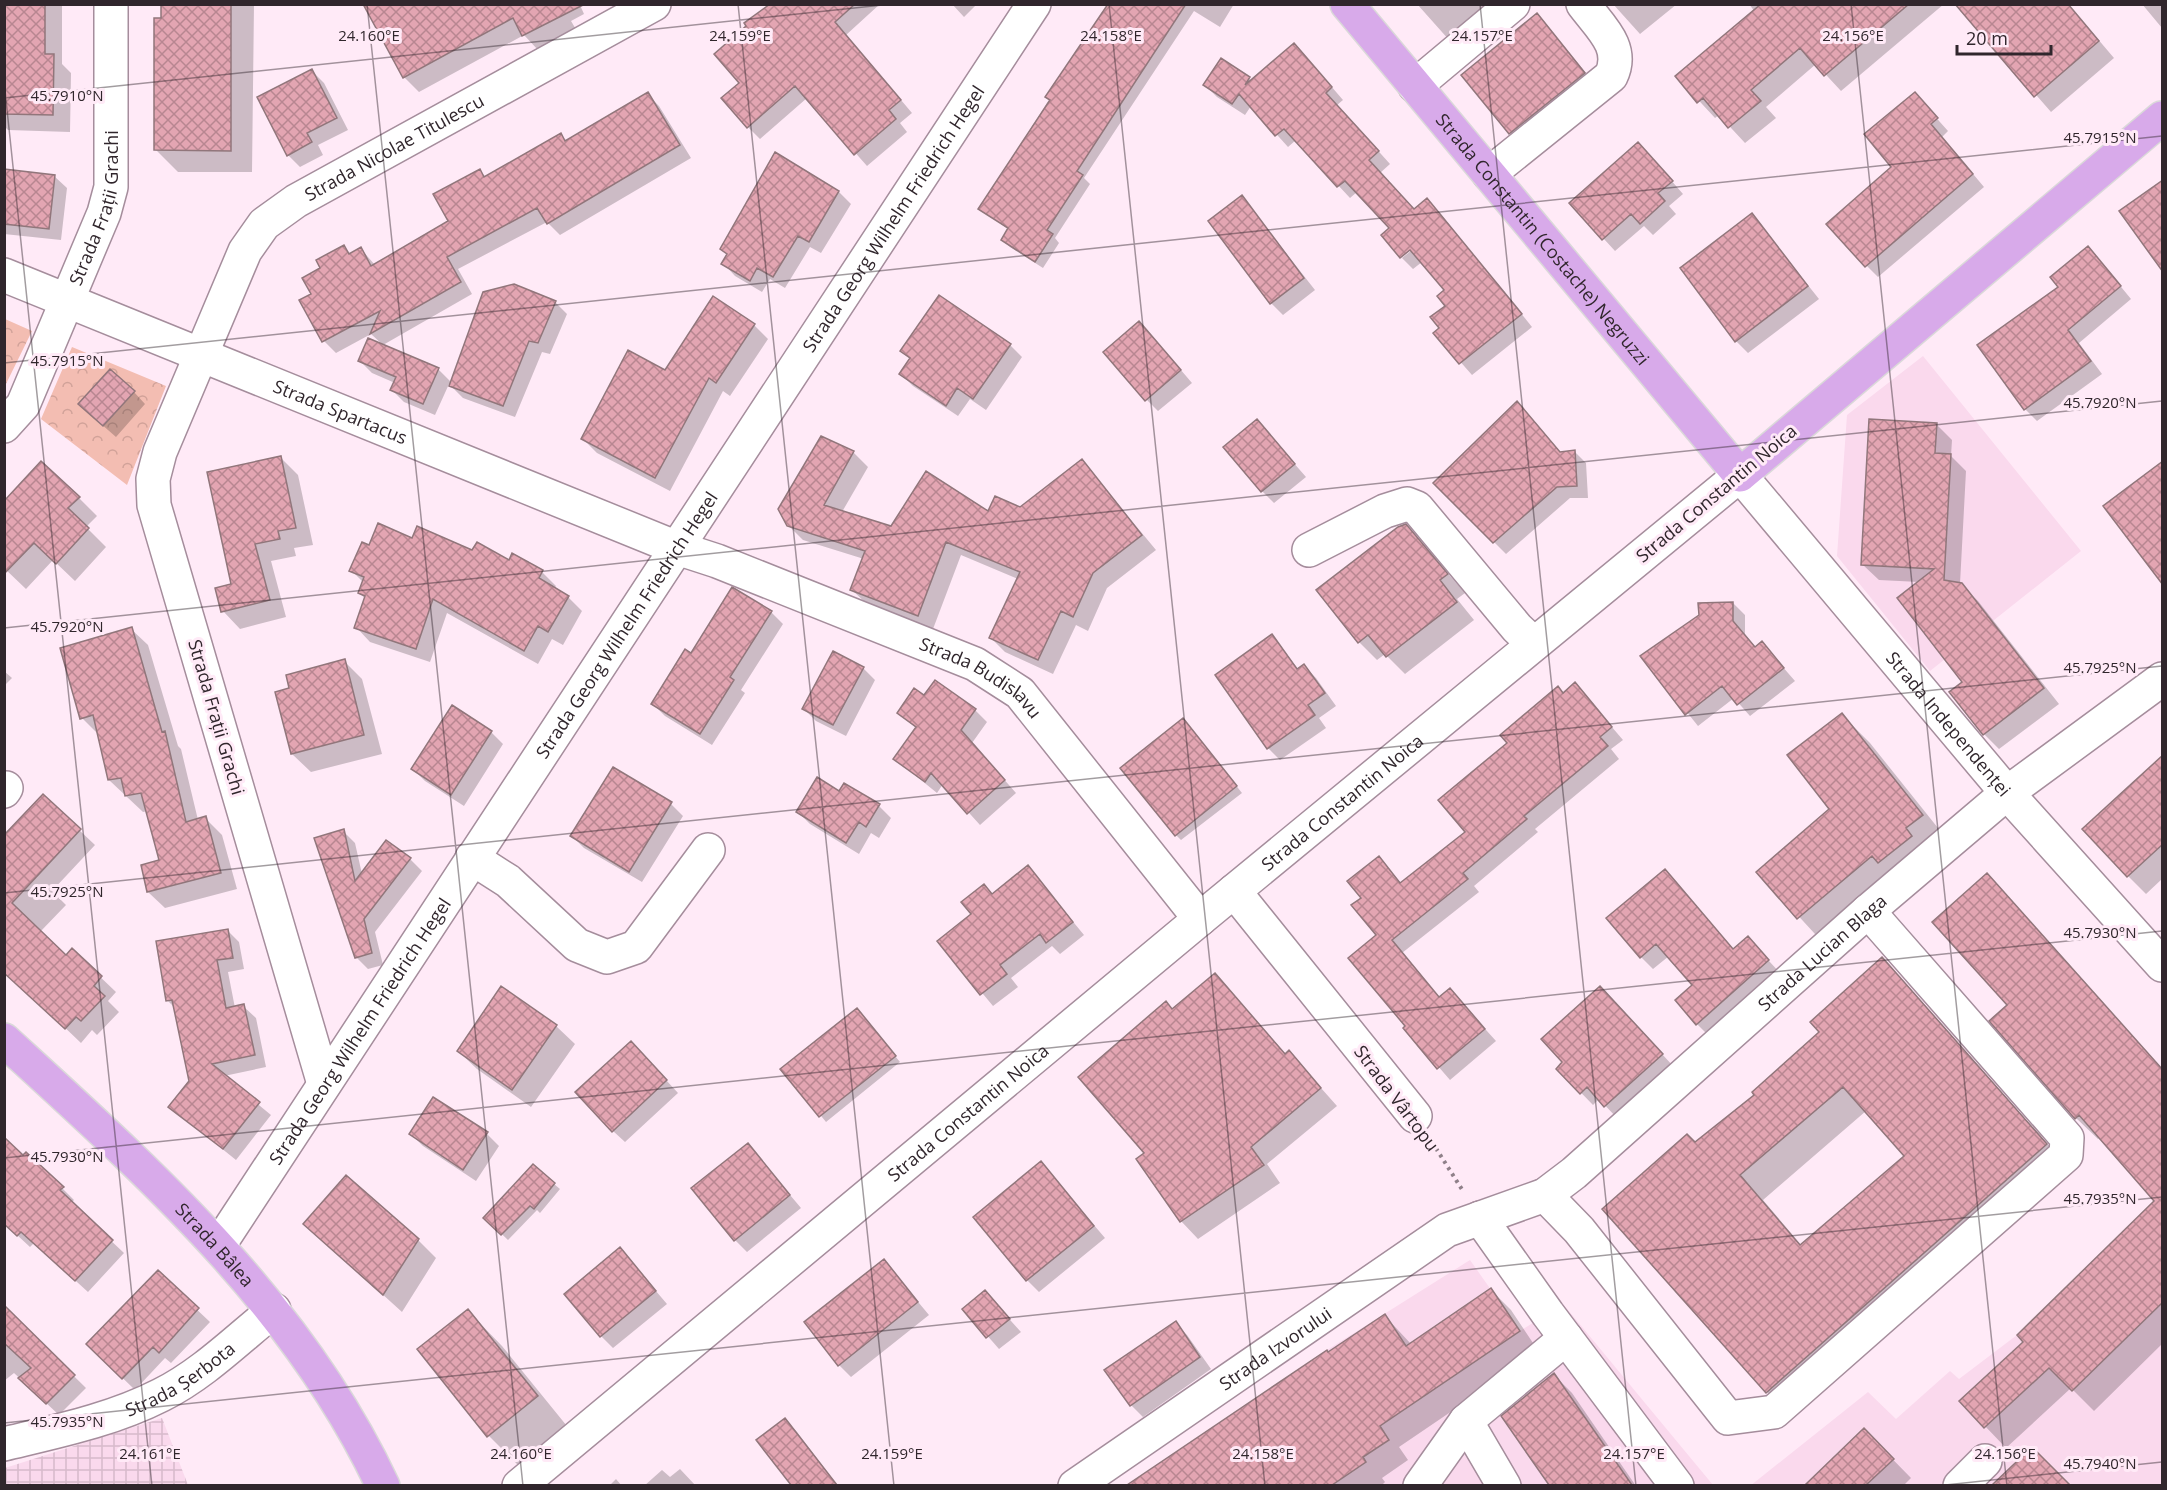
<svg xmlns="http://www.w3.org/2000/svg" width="2167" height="1490" font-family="'Open Sans',sans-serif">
<defs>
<pattern id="industrial-grid" width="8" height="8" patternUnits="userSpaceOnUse" patternTransform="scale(1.5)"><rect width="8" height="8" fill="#fad9ed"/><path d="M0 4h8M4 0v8" fill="none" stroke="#d7bacb"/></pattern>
<pattern id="park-crowns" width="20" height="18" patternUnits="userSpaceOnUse" patternTransform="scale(1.5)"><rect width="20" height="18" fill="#f3bdb2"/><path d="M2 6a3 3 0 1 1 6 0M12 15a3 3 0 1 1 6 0" fill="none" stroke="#d1a299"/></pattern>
<pattern id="building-cross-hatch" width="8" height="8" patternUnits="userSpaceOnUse" patternTransform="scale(1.5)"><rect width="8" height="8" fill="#e3a5b2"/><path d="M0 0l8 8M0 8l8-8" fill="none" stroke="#b88691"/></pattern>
</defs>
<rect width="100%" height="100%" fill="#ffeaf7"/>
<path fill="#fad9ed" d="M1923,356L2081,551L1930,671L1837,556L1847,415Z
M2122,1233L2162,1273V1485L1750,1486L1868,1392L1896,1419L1950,1371L1959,1379L2017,1335Z
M1470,1260L1520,1331L1563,1304L1713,1485L1127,1486L1327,1350Z"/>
<path fill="url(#industrial-grid)" d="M162,1418L188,1485H5V1468Z"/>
<path fill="url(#park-crowns)" d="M5,319L32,331L5,386Z
M72,347L166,386L127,485L41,419Z"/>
<path fill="#0003" fill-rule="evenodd" d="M4,4H62V64L71,73L70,132L8,130L4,126Z
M163,4H254L252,172H178L156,150Z
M799,4H880L846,35L912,113L900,123L907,132L867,166L807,98L760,139L748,127L741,83Z
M952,4H977L964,17Z
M1110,4H1234L1220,27L1194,11L1084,178L1090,184L1055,238L1059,243L1043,268L1010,247L1003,239L1009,230L980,208Z
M1417,4H1495L1450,41Z
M1613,4H1677L1640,34Z
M1749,4H1944L1841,91L1816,64L1766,107L1776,118L1745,143L1719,115L1715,118L1677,77L1755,12Z
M1957,4H2068L2114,58L2051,112Z
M2142,4H2162V28Z
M580,5L584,14L571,21L577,31L538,50L524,35L419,92L404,77L399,6Z
M1537,15L1602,92L1528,151L1510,133Z
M1306,57L1343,100L1337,105L1390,164L1380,173L1414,210L1427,200L1439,212L1532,327L1472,375L1435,333L1441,328L1447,306L1446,290L1422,262L1413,269L1402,258L1417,246L1415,244L1391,228L1357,192L1350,198L1296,140L1288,147L1251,106L1245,115L1217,97L1205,85L1221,60L1252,81Z
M312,71L324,83L348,130L318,145L323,155L300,167L288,155Z
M647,94L659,106L691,158L560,235L547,222L458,269L472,294L383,345L371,334L336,353L324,341L301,301L313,295L322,268L344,247L351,254L361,249L375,265L450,222L480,171L486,177L561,135L567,141Z
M1915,94L1948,131L1942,137L1984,187L1878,277L1866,265Z
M775,154L839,192L851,204L821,253L810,247L785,288L770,279L762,292L735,276L723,263L728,255L722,249Z
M1650,156L1683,194L1669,206L1676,214L1653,235L1644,226L1615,251L1571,203Z
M4,170L54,176L67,188L61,240L4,234Z
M1242,197L1315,290L1283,315L1271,303Z
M1752,215L1819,299L1748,353L1736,341Z
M2099,260L2131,299L2079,343L2102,374L2037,421L2025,409L1979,346Z
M555,302L567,314L550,354L542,352L515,417L463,398L449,384L435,415L404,402L392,390L395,383L372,373L360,361L438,369L452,383Z
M754,325L768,339L730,396L723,391L670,491L597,453L582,438L665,372Z
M1151,335L1192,383L1158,411L1146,399Z
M1010,345L1022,357L986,410L970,399L958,416L913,386L901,374L910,359L902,351Z
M134,392L145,404L116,437L92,416Z
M1517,403L1561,453L1574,451L1586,463L1588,498H1570L1506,554L1435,483Z
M1257,421L1306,477L1274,503L1262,491Z
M1936,424L1952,440L1951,456L1966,471L1960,584L1978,601L2059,704L1999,749L1984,734L1964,682L1919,582L1879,580L1863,565Z
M853,452L868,467L842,512L891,528L1020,508L1082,461L1156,550L1107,588L1088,631L1076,625L1053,674L1005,652L991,638L1018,579L961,555L933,629L867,604L852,590L864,559L803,540L788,525Z
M281,458L298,475L313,545L294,548L296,556L271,561L286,617L240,629L223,611Z
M79,498L97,516L86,527L106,547L75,581L53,560L26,589L4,568Z
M1406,526L1465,593L1457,599L1474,620L1405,674L1385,654L1377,660L1359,642Z
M413,540L473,552L542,572L556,586L554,589L568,597L582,611L563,645L552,639L538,664L447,613L430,662L370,642L356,627L366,599L359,593L364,583L351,570L370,547Z
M1733,603L1745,615V634L1756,648L1762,643L1795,681L1750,716L1734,698L1698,726L1642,656Z
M771,612L783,624L741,690L745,693L712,745L665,716L653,704L692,655Z
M131,629L148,645L178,746L181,749L198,820L205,818L222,835L237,889L165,908L148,892L161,861L148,811L143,812L109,780L99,735L82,718Z
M1272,636L1299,670L1304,666L1316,678L1336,706L1319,718L1326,728L1280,760L1268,748Z
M834,653L863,668L875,680L846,736L816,721L804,709Z
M344,661L362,679L382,754L311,772L292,754L291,689Z
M4,671L12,678L4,686Z
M1575,684L1623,740L1611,749L1619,759L1535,829L1538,832L1474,886L1479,892L1402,953L1440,998L1450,990L1496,1041L1450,1080L1405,1028L1408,1026L1363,898L1379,858L1402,884L1467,832L1509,743Z
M924,697L975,710L987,722L972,743L1016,793L980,825L943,784L937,793L895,759L917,729L899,713Z
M1842,715L1870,743L1950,843L1826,946L1758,872L1831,810Z
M1188,725L1242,793L1181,840L1176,835Z
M491,732L503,744L464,806L425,781L413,769Z
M2162,757V879L2146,894L2128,876Z
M840,793L879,806L891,818L879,838L871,833L859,854L810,824L798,812Z
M43,796L95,845L52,891L66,905L40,932L66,957L72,950L116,992L108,1001L119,1012L97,1035L92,1030L81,1043L37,1001L4,956V837Z
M671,804L683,816L642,882L584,848L572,836Z
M343,831L355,843L362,874L410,859L422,871L375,932L383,965L368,969L356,957Z
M1028,867L1084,935L1060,954L1052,946L1011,978L1018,987L993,1006L939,941L973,914L984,886L993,895Z
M1665,871L1734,950L1748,938L1780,973L1709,1036L1697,1024L1694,985L1669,956L1653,969L1641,957Z
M1987,876L2162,1069V1344L2094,1411L2071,1388L2006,1448L1961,1401L2025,1342L2157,1200L2100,1137L2098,1139L2076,1118L1991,1021L2009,1005Z
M227,930L239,942L244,969L228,972L235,1008L243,1006L256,1018L266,1067L224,1076L271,1115L236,1160L170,1107L191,1081L175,1008L168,1001Z
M1882,959L2070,1169L1791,1416L1767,1392L1695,1144L1756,1095L1821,1032ZM1866,1111L1906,1157L1802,1246L1763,1200Z
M1215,975L1286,1054L1289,1052L1337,1106L1267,1164L1280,1183L1198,1239L1181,1221L1138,1159L1146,1154L1173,1011Z
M502,988L556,1026L575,1044L531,1107L477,1069L458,1051Z
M1612,1000L1674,1067L1617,1118L1599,1099L1593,1105L1558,1069Z
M857,1010L900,1062L826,1122L783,1069Z
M643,1055L678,1093L625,1142L613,1131Z
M411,1134H487L499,1146L476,1181L423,1146Z
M748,1145L801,1208L747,1252L735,1240Z
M23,1157L62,1188L74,1200L71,1203L124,1253L88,1292L34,1243L30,1247L4,1223Z
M1041,1163L1105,1238L1039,1292L1027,1280Z
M554,1184L560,1189L540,1213L537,1210L508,1240L485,1218Z
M305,1224L418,1240L436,1258L402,1312Z
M620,1249L667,1304L613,1348L601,1336Z
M884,1261L929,1315L851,1377L839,1365Z
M158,1273L210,1322L171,1363L165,1358L135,1390L100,1356Z
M1491,1290L1511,1310L1539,1352L1399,1447L1408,1460L1382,1478L1385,1482L1381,1486H1138L1135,1482L1385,1316L1411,1344Z
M985,1292L1021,1332L999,1349L964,1309Z
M468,1311L502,1346L571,1431L523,1470L489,1436L420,1349Z
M13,1316L86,1388L59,1415L14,1373L4,1381V1325Z
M1175,1323L1187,1335L1211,1369L1143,1417L1131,1405Z
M1554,1375L1572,1393L1636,1486H1551L1503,1417Z
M785,1420L797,1432L838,1486H793L758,1440Z
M1864,1430L1911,1478L1903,1486H1807Z
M2032,1449L2069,1486H1994Z
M680,1469L696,1486H644L662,1470L670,1477Z
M616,1479L622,1486H609Z"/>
<path fill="url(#building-cross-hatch)" stroke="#91767b" stroke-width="1.5" fill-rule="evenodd" d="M4,4H45V54H54L53,115L4,114Z
M161,4H231V151L154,150V18H161Z
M363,4H585L522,36L513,18L403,78Z
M770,4H855L835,22L901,100L889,110L896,119L854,155L795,86L747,128L721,98L739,83L714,54L746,26L744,23Z
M1108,4H1186L1077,171L1083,175L1047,230L1053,234L1035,262L1001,240L1008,228L978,209L1050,100L1045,97Z
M1761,4H1909L1824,76L1800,48L1751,90L1761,101L1728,128L1703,98L1697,103L1675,76Z
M1955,4H2068L2099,41L2034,97Z
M1537,13L1585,73L1509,134L1461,75Z
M1294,43L1332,87L1326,93L1379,151L1369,160L1414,209L1427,198L1522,314L1459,364L1433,333L1439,328L1430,317L1445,306L1437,296L1444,290L1410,250L1400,258L1381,235L1389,228L1345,181L1337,187L1284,129L1275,136L1239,94L1232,104L1203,85L1221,58L1250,77L1245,85Z
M312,69L337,118L307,133L312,142L287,156L257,97Z
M648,92L680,145L547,224L537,208L447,257L461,282L370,334L380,311L322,342L299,300L311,294L302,278L320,268L316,260L344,245L349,254L361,247L371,266L448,221L433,194L480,169L484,177L561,133L565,141Z
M1915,92L1938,118L1931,124L1973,174L1865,267L1826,224L1891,167L1864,134Z
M1638,142L1673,181L1658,193L1665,201L1640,224L1631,214L1602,240L1569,203Z
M775,152L839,191L809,242L798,236L773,277L757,268L750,281L721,264L727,254L720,249Z
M4,169L55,175L49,229L4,224Z
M2163,180V272L2119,211Z
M1242,195L1304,278L1270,304L1208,221Z
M1752,213L1808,286L1735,342L1680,268Z
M2088,246L2121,286L2068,330L2091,361L2024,410L1977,345L2058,287L2050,277Z
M514,284L556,301L538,343L529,341L503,406L449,386L483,292Z
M939,295L1011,344L973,399L957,388L946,406L899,374L910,358L900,351Z
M713,296L755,324L716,383L709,378L655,478L581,439L628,350L665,370Z
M1139,321L1181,370L1145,401L1103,352Z
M368,338L439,368L423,404L390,390L396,377L358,361Z
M110,369L135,391L103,426L78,404Z
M1517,401L1560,452L1575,450L1577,486L1557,487L1493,543L1433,483Z
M1257,419L1295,464L1261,492L1223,447Z
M1869,419L1937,423L1935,453L1951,454L1944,580L1962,583L2044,688L1983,735L1949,692L1962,682L1897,598L1934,569L1861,565Z
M821,436L854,451L824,505L891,526L926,471L988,511L995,496L1020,507L1082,459L1142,535L1093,573L1073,617L1061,611L1038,660L989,638L1020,572L946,542L918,616L850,590L865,551L787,526L778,509Z
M281,456L296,528L278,531L280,539L255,544L270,600L221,612L215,588L231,584L207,472Z
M41,461L80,497L68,508L89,528L56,564L34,543L4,574V501Z
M2163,461V585L2103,506Z
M378,523L412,538L417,526L472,550L477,542L509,560L512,553L543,570L539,578L569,596L548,632L538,626L524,651L433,599L416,649L354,628L365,596L358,593L364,577L349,571L362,542L369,545Z
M1406,524L1448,574L1440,580L1457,602L1386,657L1368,635L1358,643L1316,590L1398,527Z
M732,587L772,611L730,677L734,680L700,734L651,704L685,649L691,653Z
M1733,602V621L1755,647L1762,641L1784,668L1737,705L1722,686L1685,715L1640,656L1699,615L1698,603Z
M132,627L162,732L165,731L186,822L206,816L221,873L147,892L141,865L159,860L141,793L125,796L121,778L108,780L93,715L80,719L60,648Z
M1272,634L1297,669L1304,664L1325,693L1308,705L1315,715L1267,749L1215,675Z
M833,651L864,667L833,725L802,709Z
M345,659L364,735L291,754L275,692L289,688L286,675Z
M935,680L976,709L961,730L1005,780L967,814L931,773L925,782L893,759L916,727L897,713L914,688L924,695Z
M1575,682L1612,727L1600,737L1608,746L1524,816L1527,819L1463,873L1468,879L1392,940L1439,997L1450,988L1485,1029L1437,1069L1403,1028L1405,1026L1348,958L1376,935L1351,905L1361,898L1347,881L1379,856L1400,883L1465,832L1438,800L1507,743L1500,735L1558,686L1563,693Z
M452,705L492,731L451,795L411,769Z
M1842,713L1923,815L1906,828L1912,836L1878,863L1872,856L1797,919L1756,872L1829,809L1787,755Z
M1183,718L1237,786L1175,836L1120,768Z
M2163,755V844L2127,877L2082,829Z
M613,767L672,802L629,872L570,836Z
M817,777L839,791L844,783L880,804L866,827L859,822L846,843L796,812Z
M43,794L81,829L12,903L66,955L72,948L102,976L94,986L105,996L81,1021L76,1017L65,1029L4,973V835Z
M344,829L355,881L386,840L411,858L364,919L372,953L355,958L314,838Z
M1028,865L1073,922L1046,943L1040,934L1000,965L1007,974L980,995L937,941L971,914L961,902L984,884L992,894Z
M1665,869L1733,949L1748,936L1769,960L1696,1025L1675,1000L1692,985L1656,944L1640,958L1606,918Z
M1987,873L2163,1070V1302L2072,1391L2049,1368L1984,1428L1959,1401L2023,1342L2017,1335L2154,1201L2079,1115L2075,1119L1989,1021L2007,1005L1932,922Z
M228,929L233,958L217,960L226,1008L244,1004L255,1055L212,1064L260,1102L223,1149L168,1107L189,1081L172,1000L166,1001L156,941Z
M1882,957L2047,1144L1766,1393L1602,1209L1687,1134L1695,1142L1754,1095L1752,1092L1819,1032L1810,1022ZM1843,1087L1904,1156L1800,1245L1740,1175Z
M1215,973L1285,1054L1289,1050L1321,1088L1251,1147L1264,1165L1180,1222L1136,1159L1144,1153L1078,1077L1166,1001L1172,1009Z
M501,986L557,1025L512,1090L457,1051Z
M1600,986L1663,1054L1604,1107L1587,1087L1580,1094L1556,1069L1562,1062L1541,1039Z
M857,1008L896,1056L819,1117L780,1069Z
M631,1041L667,1080L612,1132L575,1092Z
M433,1097L488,1132L463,1170L409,1134Z
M4,1137L23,1155L26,1152L64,1187L60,1190L113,1240L75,1281L21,1232L17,1236L4,1224Z
M748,1143L790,1195L734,1241L691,1188Z
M1041,1161L1094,1226L1026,1281L973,1217Z
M533,1164L555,1183L534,1209L530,1206L501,1235L483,1218Z
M346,1175L419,1239L383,1295L303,1224Z
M620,1247L656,1291L600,1337L564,1294Z
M884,1259L918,1302L838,1366L804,1322Z
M158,1270L199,1308L159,1353L153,1347L122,1379L86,1344Z
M1491,1288L1520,1331L1380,1426L1389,1440L1363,1457L1366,1462L1332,1485H1127L1327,1350L1328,1352L1385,1314L1406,1346Z
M985,1290L1010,1319L986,1338L962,1309Z
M4,1305L75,1375L46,1404L18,1378L31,1368L4,1343Z
M468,1309L538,1396L487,1437L417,1349Z
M1176,1321L1200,1357L1130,1406L1104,1370Z
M1554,1373L1632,1485H1549L1501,1416Z
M785,1418L837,1485H791L756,1440Z
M1864,1428L1894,1459L1866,1485H1805Z
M2032,1447L2070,1485H1992Z"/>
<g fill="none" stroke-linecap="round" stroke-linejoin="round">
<defs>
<g id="minor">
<path d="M1415,86L1513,4"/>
<path d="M1489,174L1611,76C1625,47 1600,27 1583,4"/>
<path id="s1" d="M4,275L677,548L717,561L975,664L1020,693L1200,919"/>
<path id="s2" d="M4,426L23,405L104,213L111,187V4"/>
<path d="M1309,550L1385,511L1407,504L1417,508L1517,628L1534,644"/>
<path d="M4,791L6,788"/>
<path d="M472,858L508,881L577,945L607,957L636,947L708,850"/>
<path d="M1234,891L1415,1116"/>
<path id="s3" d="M324,1084L154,505L153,479L160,452L245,251L264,224L296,201L654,4"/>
<path d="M1545,1195L1579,1230L1728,1418L1774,1412L2066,1155L2067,1138L1868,911"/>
<path d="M1480,1218L1548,1314L1677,1486"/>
<path id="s4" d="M219,1245L1034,4"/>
<path d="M1466,1421L1504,1486"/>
<path id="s5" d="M4,1444C58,1431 112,1420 161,1395C202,1375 239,1338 274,1310"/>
<path id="s6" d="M519,1486L1200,919L1740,475L2007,793L2162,965"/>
<path id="s7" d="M1075,1486L1447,1230L1545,1195L1574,1173L1868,911L2007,793L2162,679"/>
<path d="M1420,1486L1466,1421L1566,1338"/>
<path d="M1960,1486L1985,1461"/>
</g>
<g id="major">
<path id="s8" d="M1347,4L1740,475L2162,118"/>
<path id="s9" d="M4,1040C149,1173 298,1304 383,1486"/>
</g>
</defs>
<use href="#minor" stroke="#a58d9c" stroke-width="36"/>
<use href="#major" stroke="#dad8d9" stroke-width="36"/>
<path stroke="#8f8089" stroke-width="4" stroke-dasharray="3 4.5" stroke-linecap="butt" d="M1432,1142L1463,1191"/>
<use href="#minor" stroke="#fff" stroke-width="33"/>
<use href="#major" stroke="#d8aaea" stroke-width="33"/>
</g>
<path fill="none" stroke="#30262c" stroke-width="1.5" stroke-opacity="0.45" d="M367,4L523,1486M738,4L894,1486M1109,4L1265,1486M1480,4L1636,1486M1851,4L2007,1486M4,81L152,1486M4,98L892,4M4,363L2162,136M4,628L2162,401M4,893L2162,666M4,1158L2162,931M4,1423L2162,1197M1936,1486L2162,1462"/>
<g text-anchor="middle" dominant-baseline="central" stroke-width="6" stroke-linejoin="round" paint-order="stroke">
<g font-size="18" fill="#30262c" stroke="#ffeaf7">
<text stroke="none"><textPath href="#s3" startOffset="1060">Strada Nicolae Titulescu</textPath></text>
<text stroke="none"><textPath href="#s2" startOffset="240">Strada Frații Grachi</textPath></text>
<text stroke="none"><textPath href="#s4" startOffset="1228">Strada Georg Wilhelm Friedrich Hegel</textPath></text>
<text stroke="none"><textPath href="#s8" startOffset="306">Strada Constantin (Costache) Negruzzi</textPath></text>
<text stroke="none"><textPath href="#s1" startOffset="363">Strada Spartacus</textPath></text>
<text transform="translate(1716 493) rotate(-40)">Strada Constantin Noica</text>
<text stroke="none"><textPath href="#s4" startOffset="742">Strada Georg Wilhelm Friedrich Hegel</textPath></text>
<text stroke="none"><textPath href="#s1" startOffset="1058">Strada Budislavu</textPath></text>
<text transform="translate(217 717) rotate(74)">Strada Frații Grachi</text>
<text stroke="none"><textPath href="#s6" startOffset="1910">Strada Independenței</textPath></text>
<text stroke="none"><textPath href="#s6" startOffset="1070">Strada Constantin Noica</textPath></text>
<text stroke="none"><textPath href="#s7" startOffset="924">Strada Lucian Blaga</textPath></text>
<text stroke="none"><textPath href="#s4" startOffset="256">Strada Georg Wilhelm Friedrich Hegel</textPath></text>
<text transform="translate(1397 1098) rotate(53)">Strada Vârtopu</text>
<text stroke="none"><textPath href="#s6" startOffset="584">Strada Constantin Noica</textPath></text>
<text stroke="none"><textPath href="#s9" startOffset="294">Strada Bâlea</textPath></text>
<text stroke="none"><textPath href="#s7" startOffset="243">Strada Izvorului</textPath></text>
<text stroke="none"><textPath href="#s5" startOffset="189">Strada Șerbota</textPath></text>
</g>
</g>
<g font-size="15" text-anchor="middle" fill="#30262c" stroke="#ffeaf7" stroke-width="6" stroke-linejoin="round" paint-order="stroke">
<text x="369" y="41">24.160°E</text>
<text x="740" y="41">24.159°E</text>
<text x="1111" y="41">24.158°E</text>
<text x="1482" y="41">24.157°E</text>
<text x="1853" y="41">24.156°E</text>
<text x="67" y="101">45.7910°N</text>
<text x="2100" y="143">45.7915°N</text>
<text x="67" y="366">45.7915°N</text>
<text x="2100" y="408">45.7920°N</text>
<text x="67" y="632">45.7920°N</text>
<text x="2100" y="673">45.7925°N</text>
<text x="67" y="897">45.7925°N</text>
<text x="2100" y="938">45.7930°N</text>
<text x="67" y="1162">45.7930°N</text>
<text x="2100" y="1204">45.7935°N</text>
<text x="67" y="1427">45.7935°N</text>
<text x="150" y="1459">24.161°E</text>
<text x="521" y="1459">24.160°E</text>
<text x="892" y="1459">24.159°E</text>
<text x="1263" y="1459">24.158°E</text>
<text x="1634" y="1459">24.157°E</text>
<text x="2005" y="1459">24.156°E</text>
<text x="2100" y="1469">45.7940°N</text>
</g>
<rect width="2167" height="1490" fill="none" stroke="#30262c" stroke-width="12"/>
<path d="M1957 45v9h94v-9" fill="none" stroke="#30262c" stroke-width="3"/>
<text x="1966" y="45" font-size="18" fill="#30262c" stroke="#ffeaf7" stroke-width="4.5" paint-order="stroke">20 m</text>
</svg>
